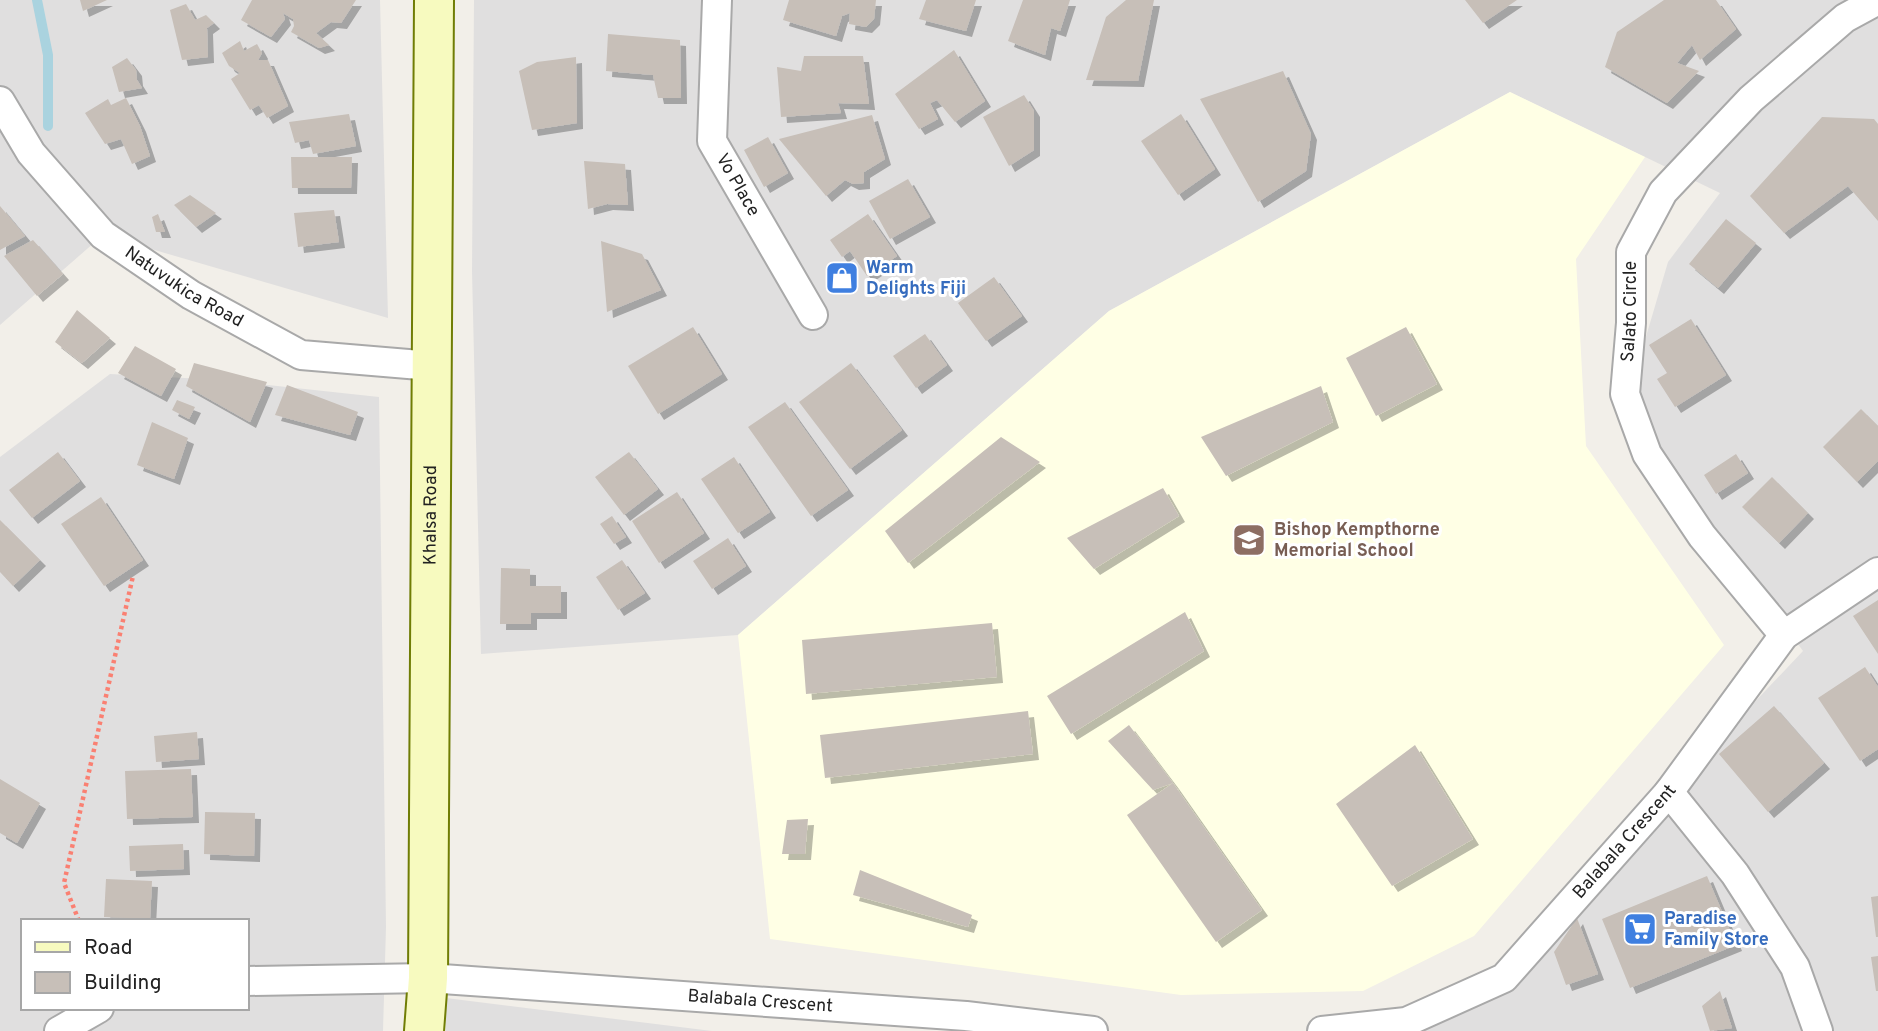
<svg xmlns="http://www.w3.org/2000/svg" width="1878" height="1031" font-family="Overpass,sans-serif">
<defs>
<filter id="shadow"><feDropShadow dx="6" dy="6" stdDeviation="0" flood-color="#0004"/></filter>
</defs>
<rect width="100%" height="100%" fill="#f2efe9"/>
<path fill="#e0dfdf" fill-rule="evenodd" d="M0,0H380L388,318L103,235L0,325Z
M474,0H1878V1031H1416L1500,971L1803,651L1632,413L1645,340L1668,262L1720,193L1510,92L1109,311L738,635L481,654L472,271Z
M110,374L222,380L379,397L386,927L383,1031H0V457ZM23,921H247V1008H23Z
M446,998L712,1031H446Z"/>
<path fill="#ffffe5" d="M1510,92L1645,157L1576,259L1586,446L1724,645L1474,936L1363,991L1181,995L770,939L738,635L1109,311Z"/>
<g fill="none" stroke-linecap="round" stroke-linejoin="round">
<path stroke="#aad3df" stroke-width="10" d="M37,0L48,55V126"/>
</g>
<path fill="#c7bfb8" filter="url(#shadow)" d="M80,0H107L83,11Z
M252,0H356L341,23L331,22L316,33L329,45L319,48L291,32L294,26L293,19L283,13L285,19L271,37L241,20Z
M789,0H876L874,19L866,27L849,24L850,13L842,16L836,36L783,20Z
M926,0H976L966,31L919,19Z
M1023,0H1070L1060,31L1051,28L1045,55L1008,41Z
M1126,0H1154L1138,81L1086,80L1106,17Z
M1465,0H1517L1483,23Z
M1664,0H1716L1736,29L1700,60L1692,45L1677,63L1699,71L1667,103L1605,67L1617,32Z
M186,4L195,20L206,15L214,23L207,28L208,57L182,60L170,10Z
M608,34L680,40L681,98H658L653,75L606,71Z
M240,41L244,51L257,44L262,53L258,60H268L288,106L267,118L259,105L250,110L231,79L240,73L229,66L222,53Z
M954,50L985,101L955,122L937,100L930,103L938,119L919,129L895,94Z
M804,56H863L869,104L838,103L841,113L781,117L777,67L801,71Z
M576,57L577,123L532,130L519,71L537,62Z
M127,58L136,70L137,80L142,88L119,92L112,67Z
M1283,71L1311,134L1306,171L1258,202L1200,99Z
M1024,95L1034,111V150L1009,166L983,117Z
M126,98L140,126L150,156L132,164L121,139L105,144L85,113L108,99L111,105Z
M349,114L356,146L313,154L309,140L295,143L289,122Z
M1181,114L1215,169L1178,195L1141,141Z
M872,115L885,159L864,172V183L853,184L845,180L826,196L779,139Z
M1822,117L1874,119L1878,124V221L1848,186L1784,233L1750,196Z
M768,137L788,173L764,187L744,150Z
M291,157H352L351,188H292Z
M584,161L625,164L628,205L607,204L588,209Z
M908,179L930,217L890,239L869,201Z
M190,195L216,213L196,227L174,205Z
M0,206L25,236L0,250Z
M334,210L339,242L298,247L294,213Z
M158,214L165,232H156L152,217Z
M868,214L897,256L867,276L850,251L842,257L830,240Z
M1726,219L1756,243L1718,288L1689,264Z
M33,240L63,274L37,296L4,256Z
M601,241L642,254L661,290L607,312Z
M994,277L1022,316L986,341L958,303Z
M77,310L110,338L82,363L55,342Z
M1691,319L1726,375L1675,407L1657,379L1667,373L1649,345Z
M693,327L722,374L658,414L628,366Z
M1406,327L1437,384L1376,416L1346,358Z
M925,334L947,365L916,388L893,356Z
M135,346L176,369L161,396L118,373Z
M194,363L267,382L250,422L186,386Z
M851,363L902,430L850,469L799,402Z
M287,385L358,412L350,435L275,415Z
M1321,386L1333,422L1226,476L1201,437Z
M177,400L195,407L189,419L172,410Z
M785,402L848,490L811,516L748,427Z
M1861,409L1878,426V461L1857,482L1823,447Z
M152,422L188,438L174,479L137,465Z
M1001,437L1040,462L908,563L885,531Z
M58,452L80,481L32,518L9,490Z
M629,452L658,489L624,515L595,477Z
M1736,454L1748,473L1716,494L1704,475Z
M734,457L770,512L738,533L701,479Z
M1772,477L1808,513L1779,543L1742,507Z
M1163,488L1179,516L1094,569L1067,538Z
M677,492L704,533L659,563L632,521Z
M101,497L143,560L104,586L61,524Z
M612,516L626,537L614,544L600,524Z
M0,520L40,560L13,586L0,572Z
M728,538L746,566L712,589L693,561Z
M622,560L645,593L618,610L596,577Z
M501,568L530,569V586H561V613H531V624H500Z
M1878,600V654L1853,616Z
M1185,612L1204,651L1071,734L1047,696Z
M992,623L997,677L806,694L802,640Z
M1865,667L1878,687V749L1860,761L1818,698Z
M1774,706L1824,763L1768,812L1719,754Z
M1028,711L1033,754L825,778L820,735Z
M1129,725L1173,783L1262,910L1216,942L1127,815L1173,783L1153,790L1108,741Z
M197,732L199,759L156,762L154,736Z
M1415,745L1473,839L1392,886L1336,804Z
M191,769L193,817L127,819L125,771Z
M0,779L40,803L17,843L0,833Z
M205,812L255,813L254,856L204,854Z
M808,819L805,854H782L787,820Z
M183,844L184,869L130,871L129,846Z
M860,870L972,915L968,927L853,895Z
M1707,876L1736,945L1630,988L1602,919Z
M106,879L152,881L150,919L104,917Z
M1878,896V937H1876L1871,897Z
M1577,918L1598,974L1566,985L1554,952Z
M1878,956V991H1876L1871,957Z
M1720,991L1732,1028L1710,1031L1702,1006Z"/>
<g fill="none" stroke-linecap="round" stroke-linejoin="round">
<defs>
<g id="minor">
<path id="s1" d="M717,0L712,141L813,315"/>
<path id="s2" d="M0,101L31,153L103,235L191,295L301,355L432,366"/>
<path id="s3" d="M1784,635L1702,536L1647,454L1625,394L1631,323V252L1663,192L1751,99L1845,18L1878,0"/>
<path d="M1669,792L1735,874L1795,967L1818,1031"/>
<path id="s4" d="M247,981L428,978L966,1016L1093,1031"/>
<path d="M59,1031L99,1008"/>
<path id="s5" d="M1322,1031L1406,1022L1504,978L1669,792L1784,635L1878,572"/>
</g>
<g id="secondary">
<path id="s6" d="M424,1031L428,978L434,0"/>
</g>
</defs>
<use href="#minor" stroke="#a9a9a9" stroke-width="32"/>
<use href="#secondary" stroke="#707d05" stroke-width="42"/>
<path stroke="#fa8072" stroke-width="4.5" stroke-dasharray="3.5 3.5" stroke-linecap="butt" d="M79,921L64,883L133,576"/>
<use href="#minor" stroke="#fff" stroke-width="28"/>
<use href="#secondary" stroke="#f7fabf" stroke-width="38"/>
</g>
<defs>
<symbol id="shop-square" viewBox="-11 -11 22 22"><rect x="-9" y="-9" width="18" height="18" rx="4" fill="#3f7fe0" stroke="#fff"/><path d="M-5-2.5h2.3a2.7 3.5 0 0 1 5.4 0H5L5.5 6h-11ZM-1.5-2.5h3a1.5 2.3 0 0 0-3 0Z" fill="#fff"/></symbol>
<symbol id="school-square" viewBox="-11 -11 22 22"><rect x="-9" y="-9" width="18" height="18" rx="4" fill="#8d6e63" stroke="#fff"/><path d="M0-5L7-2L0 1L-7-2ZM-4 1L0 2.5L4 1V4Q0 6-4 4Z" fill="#fff"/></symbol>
<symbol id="supermarket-square" viewBox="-11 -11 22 22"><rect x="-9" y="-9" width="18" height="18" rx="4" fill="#3f7fe0" stroke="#fff"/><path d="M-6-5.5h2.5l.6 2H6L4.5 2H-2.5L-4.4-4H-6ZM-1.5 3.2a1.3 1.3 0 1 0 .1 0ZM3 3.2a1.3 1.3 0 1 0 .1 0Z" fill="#fff"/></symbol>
</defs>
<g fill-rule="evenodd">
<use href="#shop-square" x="823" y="259" width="38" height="38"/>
<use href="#school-square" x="1230" y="521" width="38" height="38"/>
<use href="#supermarket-square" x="1621" y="910" width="38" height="38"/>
</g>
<g text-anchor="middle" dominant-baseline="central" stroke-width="6" stroke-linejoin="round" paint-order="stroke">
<g font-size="18" fill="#222" stroke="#fff">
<text stroke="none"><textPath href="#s1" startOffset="192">Vo Place</textPath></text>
<text stroke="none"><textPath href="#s2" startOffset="266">Natuvukica Road</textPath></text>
<text stroke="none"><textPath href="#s3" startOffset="374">Salato Circle</textPath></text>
<text stroke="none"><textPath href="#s6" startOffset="516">Khalsa Road</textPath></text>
<text stroke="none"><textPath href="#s5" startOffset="374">Balabala Crescent</textPath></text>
<text stroke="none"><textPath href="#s4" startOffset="514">Balabala Crescent</textPath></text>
</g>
<g font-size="18" font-weight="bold" fill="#366cbe" stroke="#fff" text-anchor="start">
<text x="866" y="268">Warm<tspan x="866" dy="21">Delights Fiji</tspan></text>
<text x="1664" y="919">Paradise<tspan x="1664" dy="21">Family Store</tspan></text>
</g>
<g font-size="18" font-weight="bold" fill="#785e54" stroke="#fff" text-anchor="start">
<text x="1274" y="530">Bishop Kempthorne<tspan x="1274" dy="21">Memorial School</tspan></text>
</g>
</g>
<rect x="21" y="919" width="228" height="91" fill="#ffffff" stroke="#a7a7a7" stroke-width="2"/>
<rect x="35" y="942" width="35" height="10" fill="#f7fabf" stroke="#a7a7a7" stroke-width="2"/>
<text x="84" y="954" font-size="21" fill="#222222">Road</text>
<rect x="35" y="972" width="35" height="21" fill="#c7bfb8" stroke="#a7a7a7" stroke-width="2"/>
<text x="84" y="989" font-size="21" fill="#222222">Building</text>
</svg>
